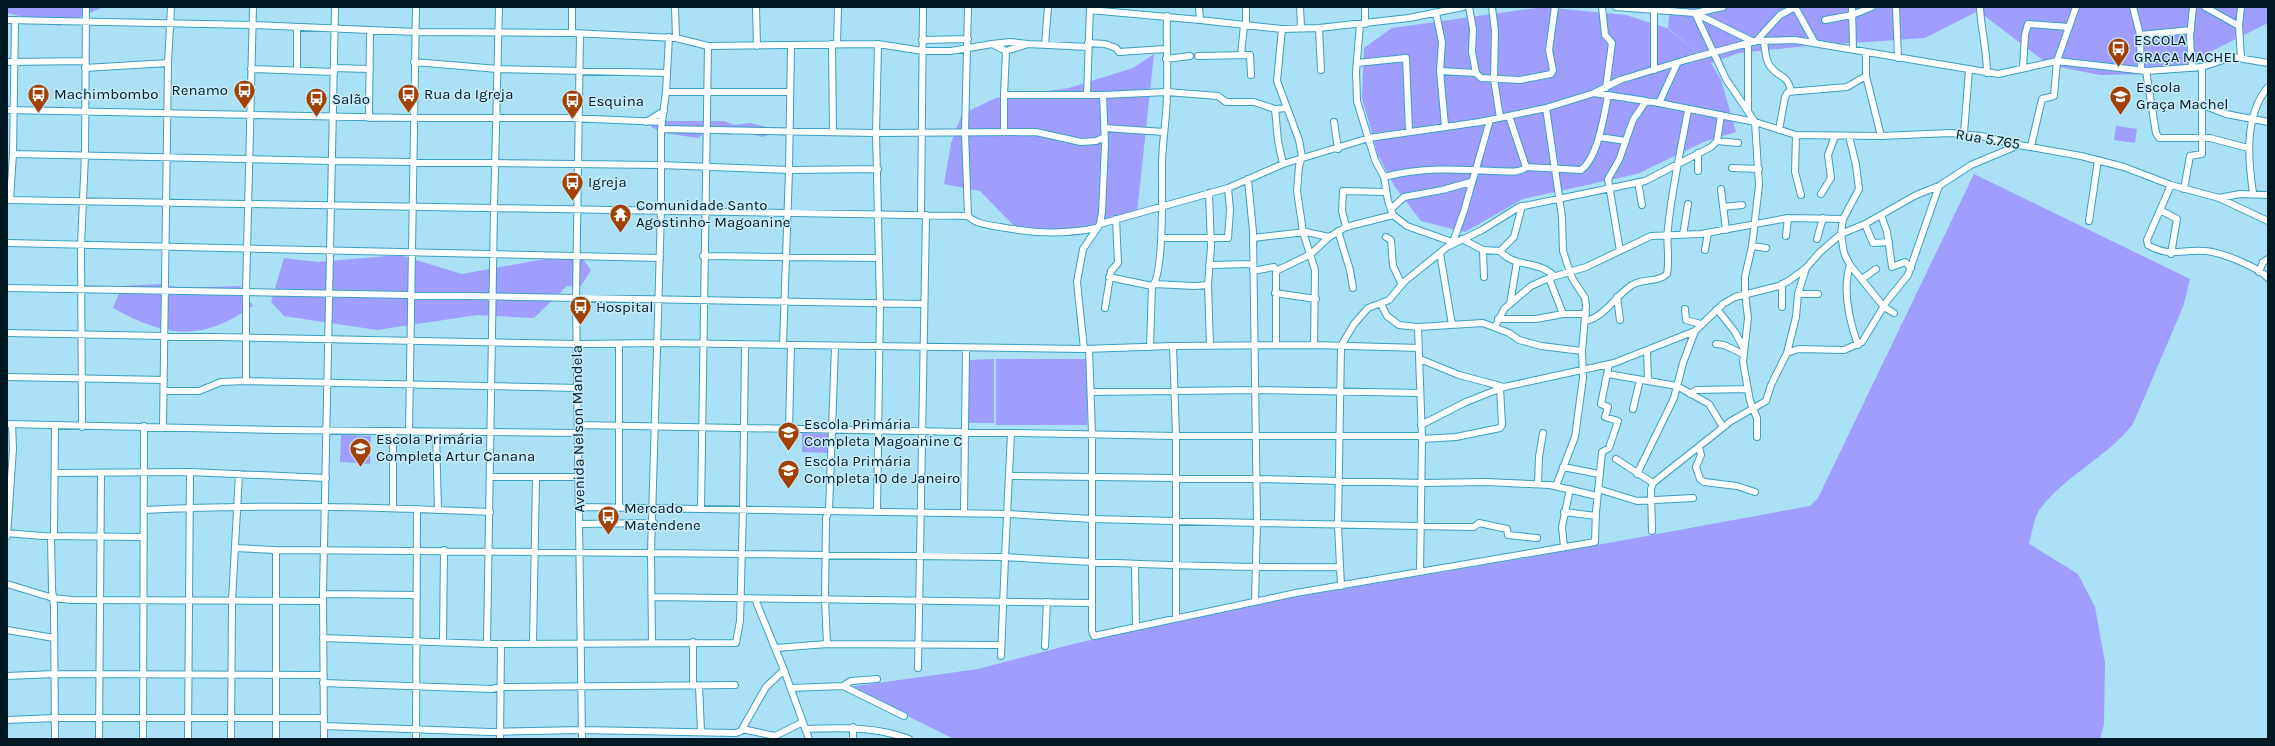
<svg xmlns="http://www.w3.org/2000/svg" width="2275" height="746" font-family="Karla,sans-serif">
<rect width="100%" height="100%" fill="#aae1f6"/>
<path fill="#9f9dfd" d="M7,7H103L60,26L7,13Z
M1543,7L1626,15L1667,28L1703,57L1668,28L1670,7H2268V23L2166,74L2100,75L2049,65L1978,11L1925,38L1807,46L1739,53L1711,63L1721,80L1736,132L1706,141L1637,174L1523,199L1465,232L1421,221L1395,187L1378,155L1362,98L1364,48L1392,28Z
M1154,54L1137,213L1072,230L1015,227L980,191L944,184L951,143L962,114L996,98L1069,88L1133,68Z
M661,112L665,121H724L734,125L750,123L767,127L785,128L787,136L770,134L763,137L741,132L730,135L705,133L698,138L664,133L651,127L652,114Z
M2116,126L2137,129L2135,143L2114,140Z
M1974,174L2190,279L2183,307L2133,424C2107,457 2066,475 2040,509C2034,517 2032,533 2029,544L2078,574L2095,607L2105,662L2104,724L2100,739H954L849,687L978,669L1077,643L1289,598L1548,554L1810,506L1818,498Z
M399,255L462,274L556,257L582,258L591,270L581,286H567L534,318L477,315L377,330L284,316L271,302L284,258L318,262Z
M161,284L182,288L240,286L253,306C200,342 168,338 113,308L122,286Z
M994,359V423H967L969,360Z
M996,359H1087V425H996Z
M802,433L829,434V453L802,452Z
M341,435L371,436L370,464L340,462Z"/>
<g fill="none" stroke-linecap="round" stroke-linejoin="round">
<defs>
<path id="minor" d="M675,7L676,38
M756,7L757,46
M1300,7L1301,28
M1469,7L1473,29L1472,52L1476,73
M1492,7L1495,31L1494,79L1500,118
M1602,7L1605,35L1612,43L1606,88
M1616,7L1695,13L1754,42
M1795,7L1815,43
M1852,7L1853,50
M1896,7L1898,58
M1980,7C1981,30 1987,50 1987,73
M2133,7L2140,35L2141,70
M2205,7L2239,26
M2241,7L2239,26L2241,58
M1090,10L1200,20L1199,7
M1436,13L1442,42L1440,71L1445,126
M1695,13L1726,79L1755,122L1796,135L1881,136L1950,133L1981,136L2019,145L2081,156L2124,167L2171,185L2219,198L2268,221
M1695,13L1723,7
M7,20L252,25L416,32L572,33L676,38L708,46L878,44L923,51H951L992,44L1006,51L1028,44L1088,47
M1200,20L1282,29L1319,28L1409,18L1463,7
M1825,20L1852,15L1872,7
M1360,24L1356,72L1357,101L1375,160L1384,177L1388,201L1393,215L1407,226L1455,243
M1365,24V7
M1246,25V7
M297,27V70
M1319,28L1321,70
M1282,29L1277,81L1299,140L1302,157L1299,166L1297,191L1303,232L1315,270L1314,345
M572,33V7
M580,34L576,298L582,739
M2140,35L2191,30
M922,40L968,39
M1756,41L1780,15L1795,7
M1764,41C1765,49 1765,59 1770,66C1778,78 1787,73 1791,91
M837,43L838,7
M1088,43L1105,44L1116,48L1119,52L1165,49
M832,44L833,132
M992,44L1010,42L1028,44
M1748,44V110
M1045,45L1048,7
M1006,51L1004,95H1103L1167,92L1218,96L1226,102H1254L1275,109L1287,108
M1866,52V76L1881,136
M1241,55L1244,25
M1198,56L1250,55L1251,75
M1166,59L1190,56
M7,62L85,61
M414,62L498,69L667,73
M1357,63L1406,58L1409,131
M2023,67L2025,35L2028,24L2069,27
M85,68L168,63
M334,68L370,69
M2192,68L2190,37L2193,7
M251,69L334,72
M1654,70V9
M1440,71L1476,73L1481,78L1520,80L1551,74L1553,70L1549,50L1555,7
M2146,71L2156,133L2159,138H2210L2248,148
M666,92H790
M1594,93L1659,103L1755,122L1759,185L1752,246L1745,277V293L1748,318L1743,362L1750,401L1757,418V437
M1087,95L1090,7
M1659,103L1677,64
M2203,105L2226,114L2268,122
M1546,108L1562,217L1563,251L1572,278L1585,298L1586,306L1582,351L1583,378L1575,437L1556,486
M1275,109L1278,141L1283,164
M7,110L410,118H570L662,122
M1509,116L1526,167
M369,118L370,30
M646,122L664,111
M1334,122L1338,149
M1104,128L1164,132
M661,129L876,133L1036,132L1081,142L1096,141L1105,137
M1779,130L1785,97L1788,92L1847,87L1866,76
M1004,131V95
M1964,133L1969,70
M1796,135L1795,172L1801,195
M1849,136L1856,165L1859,189L1843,219L1841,234L1844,253L1850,265L1884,307L1894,313
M1599,137L1626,141
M1717,141L1738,143
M2031,146L2042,99L2054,96L2057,61L2076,7
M13,154L331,161L660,165L789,170L878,169
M1732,168L1759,169
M1698,171V153
M1384,177C1421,167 1458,169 1496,171C1505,171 1519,174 1526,167L1581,170C1598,158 1604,115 1608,96
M1248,179L1253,232L1257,523L1474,527L1479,523L1507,529L1508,535L1537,538
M1638,182L1642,205
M2171,185L2147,240L2148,245C2170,258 2182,249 2205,251C2221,252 2258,267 2268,278
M1721,189L1726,230
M2184,189L2190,156L2202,154V67
M1209,193L1211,247L1208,285L1210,345
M2253,193C2248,159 2244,116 2268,87
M1821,194L1831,178L1828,155L1835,136
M2219,198L2240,194L2268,195
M7,200L968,216L965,133L968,7
M10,200L13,154L15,20
M1723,207L1742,205
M1391,209L1404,197L1442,190L1471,182
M2160,210L2177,219L2171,254
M921,215L923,7
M1881,215L1887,232L1892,267L1905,262L1911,268
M968,216C976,224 988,225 1000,227C1033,233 1062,235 1096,228
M2089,221L2098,160
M1100,224L1228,188L1283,164L1369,138L1480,122L1546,108L1594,93L1620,80L1689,59L1756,41L1795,40L1998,74L2057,61L2146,71L2202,67L2232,57L2268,63
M1865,224L1873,243L1889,242
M1346,227L1342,211L1343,191L1386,192
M1338,231L1350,270L1353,288
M1683,235L1688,204
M1786,236L1788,218
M1386,237L1391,240L1393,266L1402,285
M1162,238H1228L1230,210L1228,188
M1253,238L1306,232L1329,237
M1462,239L1483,250L1500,251L1514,237L1522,206
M1817,239L1823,218
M1453,242L1464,211L1490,120
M7,243L660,258
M1752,246L1766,248
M1483,250L1484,277
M1705,250L1708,233
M1500,251C1514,268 1539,260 1554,276
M1620,251L1608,179L1619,160L1633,120L1646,101
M1440,253L1452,325
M703,256L879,258
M1209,265L1252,264
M1850,265C1842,291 1849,320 1858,345
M1253,271L1274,267L1276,269V345
M1276,271L1311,254L1329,237L1346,227L1393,215
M2259,272L2263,262L2268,259
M1109,277L1152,286
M1549,278L1563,314
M1862,279L1876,269
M1155,284L1195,286L1208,285
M1782,284V307
M7,288L924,304
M1275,293L1316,299
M1798,294H1818
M1617,297L1620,320
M1381,304L1387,316L1399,325L1418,327L1483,323L1509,333L1519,340L1541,346L1582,351
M1510,304L1517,262
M1105,308L1111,271L1118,263L1116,219
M1685,309L1686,320L1701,324
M1717,309L1735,332L1744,349
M1498,319H1536L1563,314H1586
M1585,321C1604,318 1616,295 1632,285C1642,278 1658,283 1667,274C1670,258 1666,243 1668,228C1672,188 1681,149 1688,110
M1418,327L1422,439L1420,572
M1495,327L1504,309L1531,286L1549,278L1586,267L1651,236L1701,234L1788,218L1843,219
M7,333L576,344L658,343L1084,349L1173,346L1314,345L1419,348
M1716,344L1724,345L1743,354
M783,345L789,170L791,46
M1173,346L1176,436V618
M1150,347L1152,286C1164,277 1162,185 1162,166C1162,142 1167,117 1167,93C1168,67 1166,42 1167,16
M1084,349L1077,282L1083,249L1100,224L1102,212L1105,145L1103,95
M1089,349L1092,434V631L1094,636L1296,593L1595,542L1596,512L1602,452L1609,448L1618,421L1605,417L1608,407L1601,404L1609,364
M1647,350L1648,381
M1787,353L1798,349L1844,350L1862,342L1887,301L1908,275L1939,186
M1420,359L1459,375L1504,387
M1608,374L1677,386L1709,404L1723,427
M7,377L164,380
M246,381V292L253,7
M164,391H199L221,382L246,381L578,388
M1091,392L1256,390L1420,393
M1690,394L1696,390L1748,389
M1633,409L1640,380
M7,424L278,430L579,433
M579,425L1176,436H1421
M1421,425L1466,402L1504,387L1614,363L1695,331L1723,304L1735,297L1779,286L1790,280L1806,268L1820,252L1841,234L1865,224L1916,195L1939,186L1971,165L2019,145
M82,427L81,245L85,155L86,7
M163,427L168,63L171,7
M789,429L791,346
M409,432L416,7
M436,433L438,510
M1422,439L1456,437L1500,428L1502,425L1500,388
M1699,448L1701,455L1696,467L1700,479L1704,482L1737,486L1755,492
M1616,459L1653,483
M1563,467L1599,474
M55,473L190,472L326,478
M1637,474L1674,398L1683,363L1695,331
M1010,476L1257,479L1422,483L1486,482L1550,485L1597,496
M491,477H579
M1538,484L1539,457L1543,433
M1598,489L1637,501L1693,498
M580,507L1008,514L1092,519L1257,523L1255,601
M393,508V432
M619,508V344
M701,509L708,46
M144,510C260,504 374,507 490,512
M877,512L880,304L876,133L878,44
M1564,512L1596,516
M964,513L966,348
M580,524L654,523
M1652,531L1651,489L1653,483L1731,421L1766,401L1771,385L1787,353L1796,317L1798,294L1806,268
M7,533L42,536L144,537
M7,536L13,449L12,424
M54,536L55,426
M51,537L52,589L54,607L55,739
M1564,547L1562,527L1570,489
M236,548L276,550L651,553L661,211V129L666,92L669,37
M1135,565L1136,627
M7,584L53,598L72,600L323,601
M1341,586L1338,525L1341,346L1354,324L1368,308L1389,300L1404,282L1447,247L1482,230L1519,207L1645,181L1711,147L1717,141L1721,115
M323,594L417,595
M652,597L1092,603
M755,599L784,670L809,739
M7,630L54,638
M323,638L487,644L736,643L740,621L743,510L745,345
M443,642L444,550
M652,642L651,553L1005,557L1011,433
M693,642V686
M487,644L494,208L499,7
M533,644L536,478
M827,644L825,600L826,518L829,511L835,347
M1045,646L1047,602
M776,648L827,644L1001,645
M1001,656L1005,557C1116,564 1228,568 1339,567
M918,668L926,215
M7,676L55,674L323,675
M323,683L492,689L501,687L735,685
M699,686L701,731
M843,686L851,681L877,679
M791,688L843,686L904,716
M7,720L55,718H324
M324,726L490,732L582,730L736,733L741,731L766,687L784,670
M742,729L775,736L803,722
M805,729C841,728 875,726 909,739
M99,739L101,473
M143,739L144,426
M188,739L190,472
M231,739L232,601L239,474
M276,739V550
M324,739L323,594L335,7
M416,739L417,509
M500,739L501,644
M853,739V727"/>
</defs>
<use href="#minor" stroke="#39a0c2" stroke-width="8"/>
<use href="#minor" stroke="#fff" stroke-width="6"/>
</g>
<defs>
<symbol id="bus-pin" viewBox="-11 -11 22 30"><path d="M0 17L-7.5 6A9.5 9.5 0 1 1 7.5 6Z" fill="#a34104" stroke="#c7ebfa"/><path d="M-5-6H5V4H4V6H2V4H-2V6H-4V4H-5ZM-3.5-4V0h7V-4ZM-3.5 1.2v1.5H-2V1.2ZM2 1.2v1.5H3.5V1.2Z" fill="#fff"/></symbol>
<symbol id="university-pin" viewBox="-11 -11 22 30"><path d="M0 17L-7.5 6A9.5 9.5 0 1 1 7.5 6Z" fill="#a34104" stroke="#c7ebfa"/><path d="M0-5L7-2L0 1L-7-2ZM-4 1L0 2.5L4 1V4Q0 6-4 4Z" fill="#fff"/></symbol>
<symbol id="temple-pin" viewBox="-11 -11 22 30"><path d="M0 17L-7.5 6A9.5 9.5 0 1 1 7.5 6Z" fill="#a34104" stroke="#c7ebfa"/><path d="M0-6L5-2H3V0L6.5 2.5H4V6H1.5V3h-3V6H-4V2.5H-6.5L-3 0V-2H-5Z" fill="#fff"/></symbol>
<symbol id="school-pin" viewBox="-11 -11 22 30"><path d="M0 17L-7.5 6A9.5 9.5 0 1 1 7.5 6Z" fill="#a34104" stroke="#c7ebfa"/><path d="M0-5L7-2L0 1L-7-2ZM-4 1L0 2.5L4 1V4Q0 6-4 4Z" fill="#fff"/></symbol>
</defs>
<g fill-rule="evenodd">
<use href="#bus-pin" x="2106" y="36" width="25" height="34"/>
<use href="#bus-pin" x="232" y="78" width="25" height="34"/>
<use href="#bus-pin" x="26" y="82" width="25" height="34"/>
<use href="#bus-pin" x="396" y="82" width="25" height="34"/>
<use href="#university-pin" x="2108" y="84" width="25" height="34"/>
<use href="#bus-pin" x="304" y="86" width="25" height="34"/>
<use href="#bus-pin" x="560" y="88" width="25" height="34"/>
<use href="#bus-pin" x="560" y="170" width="25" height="34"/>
<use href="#temple-pin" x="608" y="202" width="25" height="34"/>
<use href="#bus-pin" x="568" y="294" width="25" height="34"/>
<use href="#school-pin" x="776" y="420" width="25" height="34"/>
<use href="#school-pin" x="348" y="436" width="25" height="34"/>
<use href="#school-pin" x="776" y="458" width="25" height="34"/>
<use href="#bus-pin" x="596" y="504" width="25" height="34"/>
</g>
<g text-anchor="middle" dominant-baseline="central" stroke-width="3" stroke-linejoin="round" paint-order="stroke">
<g font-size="15" fill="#001923" stroke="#c7ebfa" text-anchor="start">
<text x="2134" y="40">ESCOLA<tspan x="2134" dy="17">GRAÇA MACHEL</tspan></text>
<text x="2136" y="87">Escola<tspan x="2136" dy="17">Graça Machel</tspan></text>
<text x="228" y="90" text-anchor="end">Renamo</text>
<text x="54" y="94">Machimbombo</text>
<text x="424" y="94">Rua da Igreja</text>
<text x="332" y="99">Salão</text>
<text x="588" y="101">Esquina</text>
<text x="588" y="182">Igreja</text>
<text x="636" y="205">Comunidade Santo<tspan x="636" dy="17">Agostinho- Magoanine</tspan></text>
<text x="596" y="307">Hospital</text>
<text x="804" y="424">Escola Primária<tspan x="804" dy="17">Completa Magoanine C</tspan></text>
<text x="376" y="439">Escola Primária<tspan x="376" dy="17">Completa Artur Canana</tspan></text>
<text x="804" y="461">Escola Primária<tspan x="804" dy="17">Completa 10 de Janeiro</tspan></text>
<text x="624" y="508">Mercado<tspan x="624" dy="17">Matendene</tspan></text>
</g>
<g font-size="15" fill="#001923" stroke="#c7ebfa">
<text transform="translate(1988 139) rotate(9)">Rua 5.765</text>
<text transform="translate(578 429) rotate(-91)">Avenida Nelson Mandela</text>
</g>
</g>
<rect width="2275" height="746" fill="none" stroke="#001923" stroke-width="16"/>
</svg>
